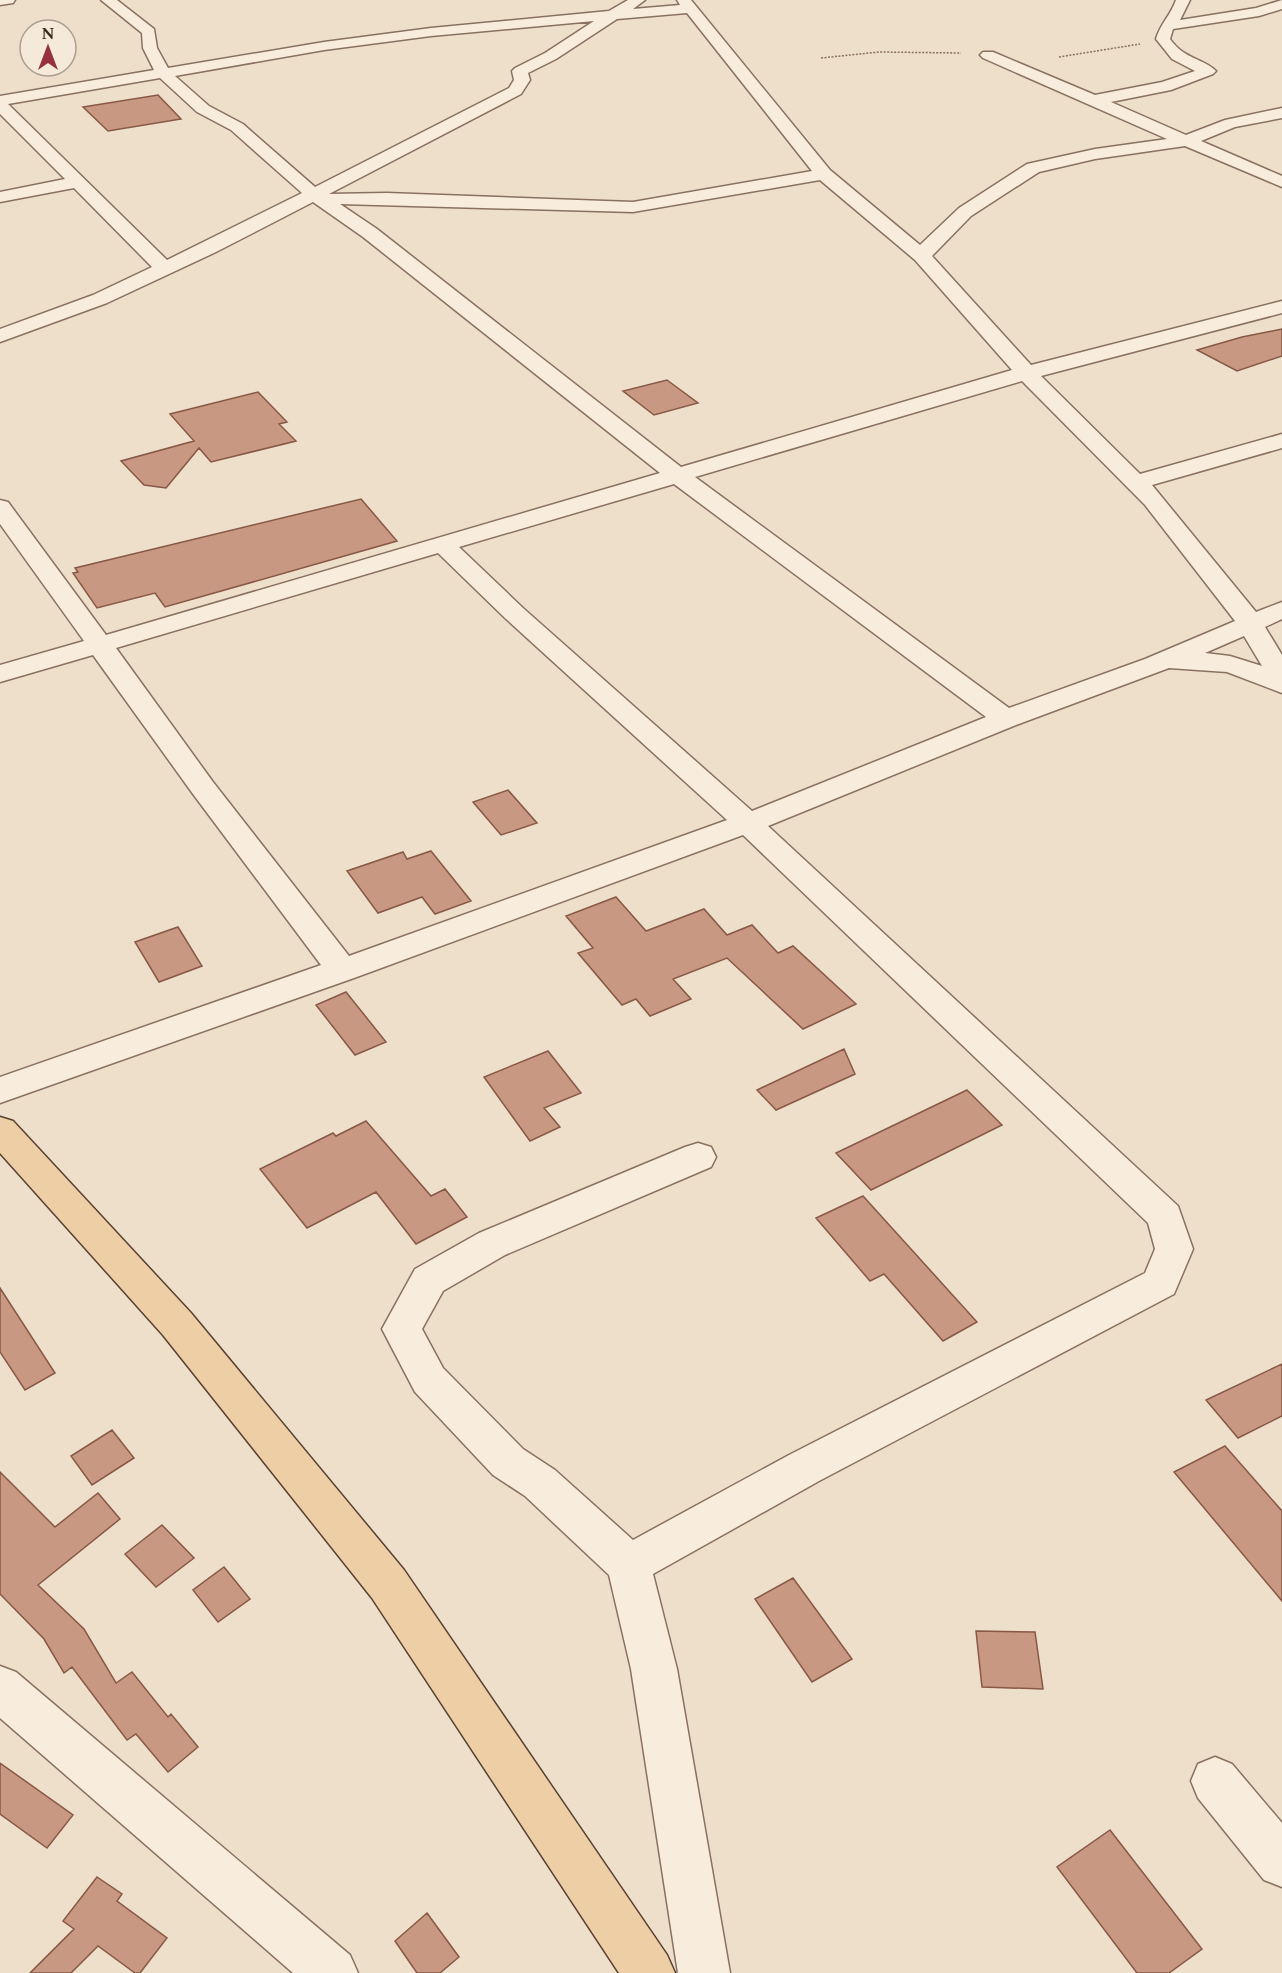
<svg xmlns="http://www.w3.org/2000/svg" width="1282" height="1973" font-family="Spectral,serif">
<rect width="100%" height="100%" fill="#eddfca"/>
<path fill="#c99882" stroke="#885846" stroke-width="1.5" d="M158,95L181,119L108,131L83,107Z
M1282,329V356L1237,371L1197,350L1242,337Z
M667,380L698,403L654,415L623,391Z
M258,392L287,422L279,424L296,441L211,462L199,448L166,488L144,485L121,461L194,441L170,414Z
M361,499L397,541L165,607L155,593L97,608L73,573L78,572L75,568Z
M508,790L537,823L501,835L473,802Z
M431,851L471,901L435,914L422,897L378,913L347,871L403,852L407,859Z
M616,897L646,931L704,909L727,935L752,925L778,953L793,946L856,1004L803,1029L727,958L673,979L691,999L650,1016L636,999L622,1005L578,953L593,948L566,916Z
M178,927L202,966L159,982L135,942Z
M346,992L386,1042L355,1055L316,1005Z
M844,1049L855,1074L776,1110L757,1090Z
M548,1051L581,1093L544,1108L560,1127L530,1141L484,1077Z
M967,1090L1002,1125L871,1190L836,1153Z
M366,1121L431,1196L445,1189L467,1217L416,1244L376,1192L307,1228L260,1169L333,1133L336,1136Z
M863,1196L977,1322L943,1341L884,1274L870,1281L816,1218Z
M0,1288L55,1373L25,1390L0,1352Z
M1282,1364V1416L1238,1438L1206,1400Z
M112,1430L134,1458L92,1485L71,1456Z
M1225,1446L1282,1511V1601L1174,1472Z
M0,1472L55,1527L98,1493L120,1519L38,1585L84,1629L116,1683L132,1672L168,1717L171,1714L198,1747L168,1772L136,1734L127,1740L72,1667L64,1673L44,1639L0,1594Z
M162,1525L194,1558L156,1587L125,1554Z
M224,1567L250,1599L218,1622L193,1590Z
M793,1578L852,1659L812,1682L755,1599Z
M976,1631L1035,1632L1043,1689L982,1687Z
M0,1763L73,1815L47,1848L0,1814Z
M1110,1830L1202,1949L1169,1973H1137L1057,1867Z
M97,1877L122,1894L117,1901L167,1938L140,1973H135L98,1946L71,1973H30L74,1929L63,1921Z
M427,1913L459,1957L440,1973H417L395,1941Z"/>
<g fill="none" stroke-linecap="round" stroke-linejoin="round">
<defs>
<path id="minor" d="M0,0H15L13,3L0,5Z
M101,0H117L154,29L157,48L168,68L324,42L431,28L609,11L628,0H645L633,9L680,5L677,0H691L830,170L920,245L959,208L1027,164L1095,149L1167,139L983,58L980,55L983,52H993L1095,95L1162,82L1195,71L1172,59L1156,39C1160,24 1171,15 1176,0H1190L1180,20L1256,8L1282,0V9L1259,16L1173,29L1170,39C1185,60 1203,58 1216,71L1213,74L1171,90L1111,102L1186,135L1225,120L1282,108V118L1235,127L1201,141L1282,176V187L1185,146L1095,159L1039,172L971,216L932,256L1031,365L1282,301V313L1041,376L1140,474L1282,434V448L1152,485L1256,612L1282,602V619L1265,627L1282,655V693L1227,672L1169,668L1016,725L768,826L1178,1206L1193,1249L1174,1294L819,1481L653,1574L677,1669L730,1973H678L631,1669L609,1575L525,1496L493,1475L415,1392L382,1329L415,1269L479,1233L685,1147L698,1143L711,1147L716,1157L711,1167L505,1255L443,1291L422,1329L443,1368L523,1449L555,1470L633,1540L789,1455L1145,1273L1155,1249L1148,1223L743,835L354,978L0,1103V1077L321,965L193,794L93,655L0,682V665L84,641L0,524V500L8,502L106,635L660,473L363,237L313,202L216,252L107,303L0,342V329L93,295L152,267L74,188L0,202V192L65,179L0,114V96L154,70L143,48L142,33ZM687,13L812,171L633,202L387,193L329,194L521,94L530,80L528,73L556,59L617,19ZM594,21L545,53L515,68L512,71L514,80L509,88L315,187L243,124L209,106L175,76L324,50L431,36ZM160,78L197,112L231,130L302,193L167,260L8,104ZM820,180L915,260L1012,370L681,467L377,229L340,204L633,212ZM1022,381L1145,505L1235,621L1145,659L1009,708L695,477ZM674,484L986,717L752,811L523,608L459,547ZM438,553L505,618L727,820L349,956L213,782L116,648ZM1244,636L1262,666L1230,656L1205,653Z
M0,1666L16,1672L350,1955L358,1973H293L0,1718Z
M1215,1757L1232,1764L1282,1823V1887L1264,1880L1198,1798L1191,1781L1198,1764Z"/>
<path id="major" d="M0,1117L13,1121L191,1313L404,1570L667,1955L675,1973H619L372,1598L163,1335L0,1153Z"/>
</defs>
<use href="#minor" stroke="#89715f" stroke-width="3"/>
<use href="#major" stroke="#584033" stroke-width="3"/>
<path stroke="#89715f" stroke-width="1.5" stroke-dasharray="2 1.5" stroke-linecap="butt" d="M1059,57L1140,44
M821,58L879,52L961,53"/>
<use href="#minor" fill="#f8eddd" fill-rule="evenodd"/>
<use href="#major" fill="#eecfa5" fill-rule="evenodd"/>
</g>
<g transform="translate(48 48)"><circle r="28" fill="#f5ead9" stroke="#ab9e90" stroke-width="1.5"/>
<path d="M0-4.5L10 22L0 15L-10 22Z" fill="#96313d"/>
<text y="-9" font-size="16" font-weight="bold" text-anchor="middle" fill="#3b2b22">N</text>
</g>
</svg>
